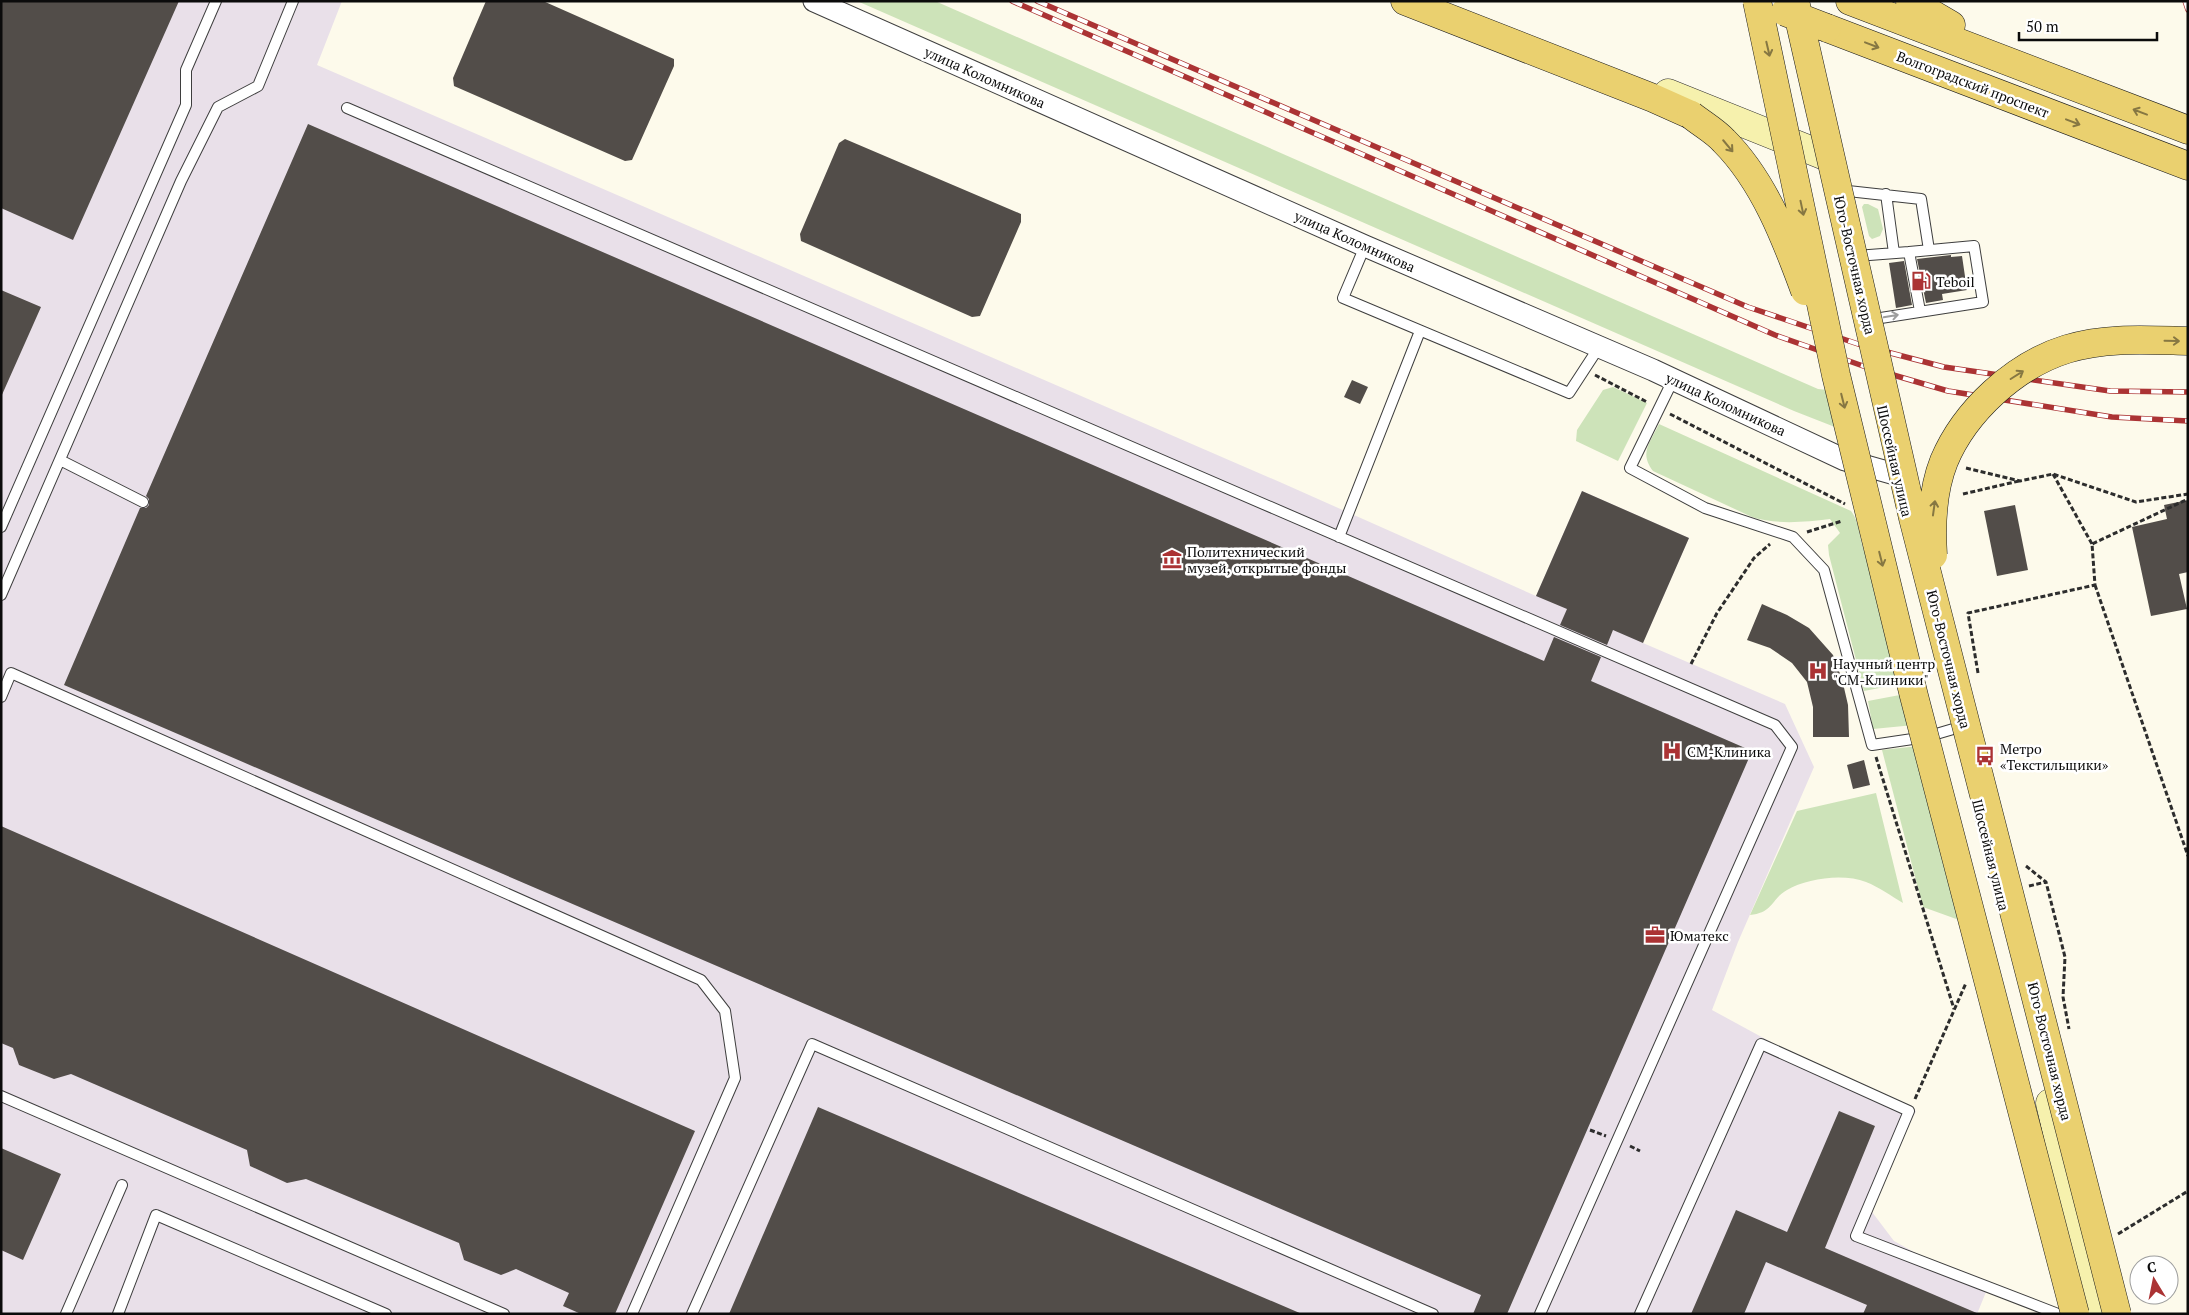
<svg xmlns="http://www.w3.org/2000/svg" width="2189" height="1315" font-family="'PT Serif',serif">
<rect width="100%" height="100%" fill="#fdfaeb"/>
<path fill="#e9e0e9" d="M1,1H342L317,65L1282,483L1536,596L1582,491L1689,538L1643,643L1785,704L1814,767L1738,942L1712,1010L1791,1053L1916,1111L1869,1208L1894,1241L1986,1292L1977,1314H1Z"/>
<path fill="#cde3b9" d="M857,1H935L1818,389L1838,391L1840,429L1794,411Z
M1868,204L1878,209L1883,229L1880,236L1872,239L1869,236L1862,207L1864,204Z
M1613,387L1647,403L1618,461L1576,441L1577,430L1603,390Z
M1659,424L1851,511C1862,525 1858,547 1870,561L1900,684L1864,691L1829,555L1828,545L1840,533L1830,519C1804,522 1778,525 1752,517L1653,471C1639,453 1650,443 1659,424Z
M1905,694L1914,725L1873,729L1868,701Z
M1919,746L1959,920L1923,907L1882,750Z
M1876,793L1903,903C1891,896 1879,887 1866,882C1844,873 1807,878 1787,890C1770,900 1774,912 1750,915L1797,811Z"/>
<path fill="#524d49" d="M1,1H179L73,240L1,208Z
M486,1H543L674,59V66L632,160L625,161L454,86L453,78Z
M308,124L1544,661L1554,637L1601,657L1591,681L1752,751L1507,1314H1473L1481,1295L64,685L140,508H146L149,505V499L146,496Z
M845,139L1021,214V222L980,316L972,317L801,241L800,234L839,143Z
M1951,255V257L1962,256L1967,290L1942,294L1943,300L1926,303L1917,259Z
M1904,261L1912,305L1896,308L1889,263Z
M1,290L41,307L1,397Z
M1352,380L1368,387L1360,404L1344,397Z
M1582,491L1689,538L1643,643L1613,630L1607,645L1560,625L1567,609L1536,596Z
M2188,500V572L2179,574L2187,609L2151,616L2132,527L2167,519L2164,505Z
M2015,505L2028,570L1997,576L1984,511Z
M1762,604L1787,615L1809,628L1833,655L1842,679L1848,705L1849,737H1813V707L1807,682L1792,663L1770,648L1747,640Z
M1864,760L1870,785L1853,789L1847,765Z
M1,826L695,1131L615,1314H581L563,1306L569,1293L516,1269L501,1275L464,1260L459,1243L306,1179L287,1183L250,1166L247,1150L71,1074L54,1079L19,1065L13,1048L1,1043Z
M818,1107L1302,1314H729Z
M1839,1111L1875,1126L1825,1248L1979,1314H1863L1867,1305L1766,1262L1744,1314H1691L1736,1210L1787,1232Z
M1,1148L61,1174L23,1260L1,1250Z"/>
<g fill="none" stroke-linecap="round" stroke-linejoin="round">
<defs>
<path id="lane" d="M347,108L1775,725L1792,747L1540,1314
M1839,190L1921,199L1929,250
M1886,194L1894,253
M1365,246L1343,298L1569,393L1599,347
M1856,256L1909,252L1920,311
M1868,320L1983,302L1974,246L1909,252
M1673,380L1630,468L1705,508L1793,537L1824,570L1872,745L1926,737L1960,727
M60,460L143,502
M1,527L186,105V70L216,1
M1339,537L1420,331
M1,595L181,181L218,107L258,86L293,1
M1,697L11,673L701,980L725,1011L735,1078L632,1314
M1,1096L504,1314
M66,1314L122,1185
M118,1314L156,1215L386,1314
M692,1314L812,1044L1433,1314
M1640,1314L1761,1044L1909,1111L1856,1236L2058,1314"/>
<path id="street" d="M814,1L1365,246L1653,370L1845,460L1898,475"/>
<path id="secondary" d="M1668,93L1825,156
M2050,1103L2099,1314"/>
<path id="primary" d="M1405,1L1653,98L1691,115
M1850,1L2188,130
M1910,1L1951,25
M1827,28L2188,166"/>
</defs>
<use href="#lane" stroke="#3e3e3e" stroke-width="12"/>
<use href="#street" stroke="#3e3e3e" stroke-width="23"/>
<use href="#secondary" stroke="#2d2d2d" stroke-width="29"/>
<use href="#primary" stroke="#1c1c1c" stroke-width="29"/>
<path stroke="#2d2d2d" stroke-width="3" stroke-dasharray="5 2.5" stroke-linecap="butt" d="M1595,375L1647,402
M1670,414L1845,504
M1966,468L2020,481L2053,474L2136,502L2188,494
M2053,474L2092,544
M1963,494L2019,481
M1807,532L1842,521
M2095,585L2188,856
M1691,664L1717,613L1754,558L1770,544
M1978,673L1968,613L2095,585L2092,544L2188,499
M1876,757L1954,1009
M2026,866L2046,882L2065,957L2063,997L2069,1029
M2029,886L2046,882
M1915,1099L1966,983
M1590,1130L1606,1136
M1630,1146L1640,1151
M2118,1234L2188,1191"/>
<use href="#lane" stroke="#fff" stroke-width="10"/>
<use href="#street" stroke="#fff" stroke-width="21"/>
<use href="#secondary" stroke="#f6f1ad" stroke-width="28"/>
<use href="#primary" stroke="#ead06f" stroke-width="28"/>
<defs>
<path id="rail" d="M1012,1L1775,335L1866,367L1948,391L2112,417L2188,421
M1037,1L1748,307L1864,346L1944,367L2110,391L2188,392
M2185,1L2188,10"/>
</defs>
<use href="#rail" stroke="#ab3334" stroke-width="5.5"/>
<use href="#rail" stroke="#fff" stroke-width="4" stroke-dasharray="11" stroke-linecap="butt"/>
<defs>
<path id="primary-bridge" d="M1757,1L1836,375L1914,696L2075,1314
M1795,1L1913,518L2117,1314
M1785,12L1827,28
M1691,115C1702,124 1715,131 1724,141C1764,181 1786,239 1805,291
M1933,555C1931,524 1932,491 1944,461C1965,411 2015,365 2067,349C2106,337 2147,340 2188,341"/>
</defs>
<use href="#primary-bridge" stroke="#1c1c1c" stroke-width="29" stroke-linecap="butt"/>
<use href="#primary-bridge" stroke="#ead06f" stroke-width="28"/>
</g>
<defs><path id="oneway-shaft" d="M-6 0H5M1.5-3L5.5 0L1.5 3" fill="none" stroke-width="1.6" stroke-linecap="round" stroke-linejoin="round" transform="scale(1.25)"/></defs>
<g stroke="#867742">
<use href="#oneway-shaft" transform="translate(1872 45) rotate(21)"/>
<use href="#oneway-shaft" transform="translate(1768 49) rotate(77)"/>
<use href="#oneway-shaft" transform="translate(2140 112) rotate(-159)"/>
<use href="#oneway-shaft" transform="translate(2073 122) rotate(21)"/>
<use href="#oneway-shaft" transform="translate(1728 146) rotate(50)"/>
<use href="#oneway-shaft" transform="translate(1802 208) rotate(78)"/>
<use href="#oneway-shaft" transform="translate(2172 341) rotate(1)"/>
<use href="#oneway-shaft" transform="translate(2017 375) rotate(-32)"/>
<use href="#oneway-shaft" transform="translate(1843 401) rotate(76)"/>
<use href="#oneway-shaft" transform="translate(1934 508) rotate(-82)"/>
<use href="#oneway-shaft" transform="translate(1881 559) rotate(76)"/>
</g>
<use stroke="#9d9d9d" href="#oneway-shaft" transform="translate(1891 316) rotate(-10)"/>
<defs>
<symbol id="fuel-bare" viewBox="-9 -9 18 18"><path d="M-5.5-6h7V0h2V4h1.3V-2.5L3-4.5l.8-.8L6-3V5H2.5V1h-1V6h-7ZM-4.2-4.7v3.2H.2V-4.7Z" fill="#ab3334" stroke="#fff" stroke-width="2.5" paint-order="stroke"/></symbol>
<symbol id="museum-bare" viewBox="-9 -9 18 18"><path d="M0-6L6-3V-2H-6V-3ZM-5-1h2V3h-2ZM-1-1h2V3h-2ZM3-1h2V3H3ZM-6 4H6V6H-6Z" fill="#ab3334" stroke="#fff" stroke-width="2.5" paint-order="stroke"/></symbol>
<symbol id="hospital-bare" viewBox="-9 -9 18 18"><path d="M-5-5h3v3.5h4V-5h3V5h-3V1.5h-4V5h-3Z" fill="#ab3334" stroke="#fff" stroke-width="2.5" paint-order="stroke"/></symbol>
<symbol id="bus-bare" viewBox="-9 -9 18 18"><path d="M-5-6H5V4H4V6H2V4H-2V6H-4V4H-5ZM-3.5-4V0h7V-4ZM-3.5 1.2v1.5H-2V1.2ZM2 1.2v1.5H3.5V1.2Z" fill="#ab3334" stroke="#fff" stroke-width="2.5" paint-order="stroke"/></symbol>
<symbol id="office-bare" viewBox="-9 -9 18 18"><path d="M-6-3h4V-5.5h4V-3h4V5H-6ZM-1-4.5V-3h2v-1.5ZM-6 0V1H6V0Z" fill="#ab3334" stroke="#fff" stroke-width="2.5" paint-order="stroke"/></symbol>
</defs>
<g fill-rule="evenodd">
<use href="#fuel-bare" x="1907" y="267" width="28" height="28"/>
<use href="#museum-bare" x="1158" y="545" width="28" height="28"/>
<use href="#hospital-bare" x="1804" y="657" width="28" height="28"/>
<use href="#hospital-bare" x="1658" y="737" width="28" height="28"/>
<use href="#bus-bare" x="1971" y="742" width="28" height="28"/>
<use href="#office-bare" x="1641" y="921" width="28" height="28"/>
</g>
<g text-anchor="middle" dominant-baseline="central" stroke-width="5" stroke-linejoin="round" paint-order="stroke">
<g font-size="14" fill="#0b0b0b" stroke="#fff">
<text transform="translate(985 77) rotate(24)">улица Коломникова</text>
<text transform="translate(1973 84) rotate(21)">Волгоградский проспект</text>
<text transform="translate(1355 241) rotate(24)">улица Коломникова</text>
<text transform="translate(1855 265) rotate(77)">Юго-Восточная хорда</text>
<text transform="translate(1726 404) rotate(25)">улица Коломникова</text>
<text transform="translate(1895 461) rotate(77)">Шоссейная улица</text>
<text transform="translate(1949 659) rotate(76)">Юго-Восточная хорда</text>
<text transform="translate(1991 855) rotate(76)">Шоссейная улица</text>
<text transform="translate(2050 1051) rotate(76)">Юго-Восточная хорда</text>
</g>
<g font-size="14" fill="#0b0b0b" stroke="#fff" text-anchor="start">
<text x="1936" y="281">Teboil</text>
<text x="1187" y="551">Политехнический<tspan x="1187" dy="16">музей, открытые фонды</tspan></text>
<text x="1833" y="663">Научный центр<tspan x="1833" dy="16">"СМ-Клиники"</tspan></text>
<text x="2000" y="748">Метро<tspan x="2000" dy="16">«Текстильщики»</tspan></text>
<text x="1687" y="751">СМ-Клиника</text>
<text x="1670" y="935">Юматекс</text>
</g>
</g>
<rect width="2189" height="1315" fill="none" stroke="#0b0b0b" stroke-width="5"/>
<g transform="translate(2154 1280) rotate(350)"><circle r="24" fill="#ffffff" stroke="#9d9d9d"/>
<path d="M0-4L9 19L0 12L-9 19Z" fill="#ab3334"/>
<text y="-8" font-size="14" font-weight="bold" text-anchor="middle" fill="#0b0b0b">С</text>
</g>
<path d="M2019 32v8h138v-8" fill="none" stroke="#0b0b0b" stroke-width="2.5"/>
<text x="2026" y="32" font-size="15" fill="#0b0b0b" stroke="#ffffff" stroke-width="4" paint-order="stroke">50 m</text>
</svg>
